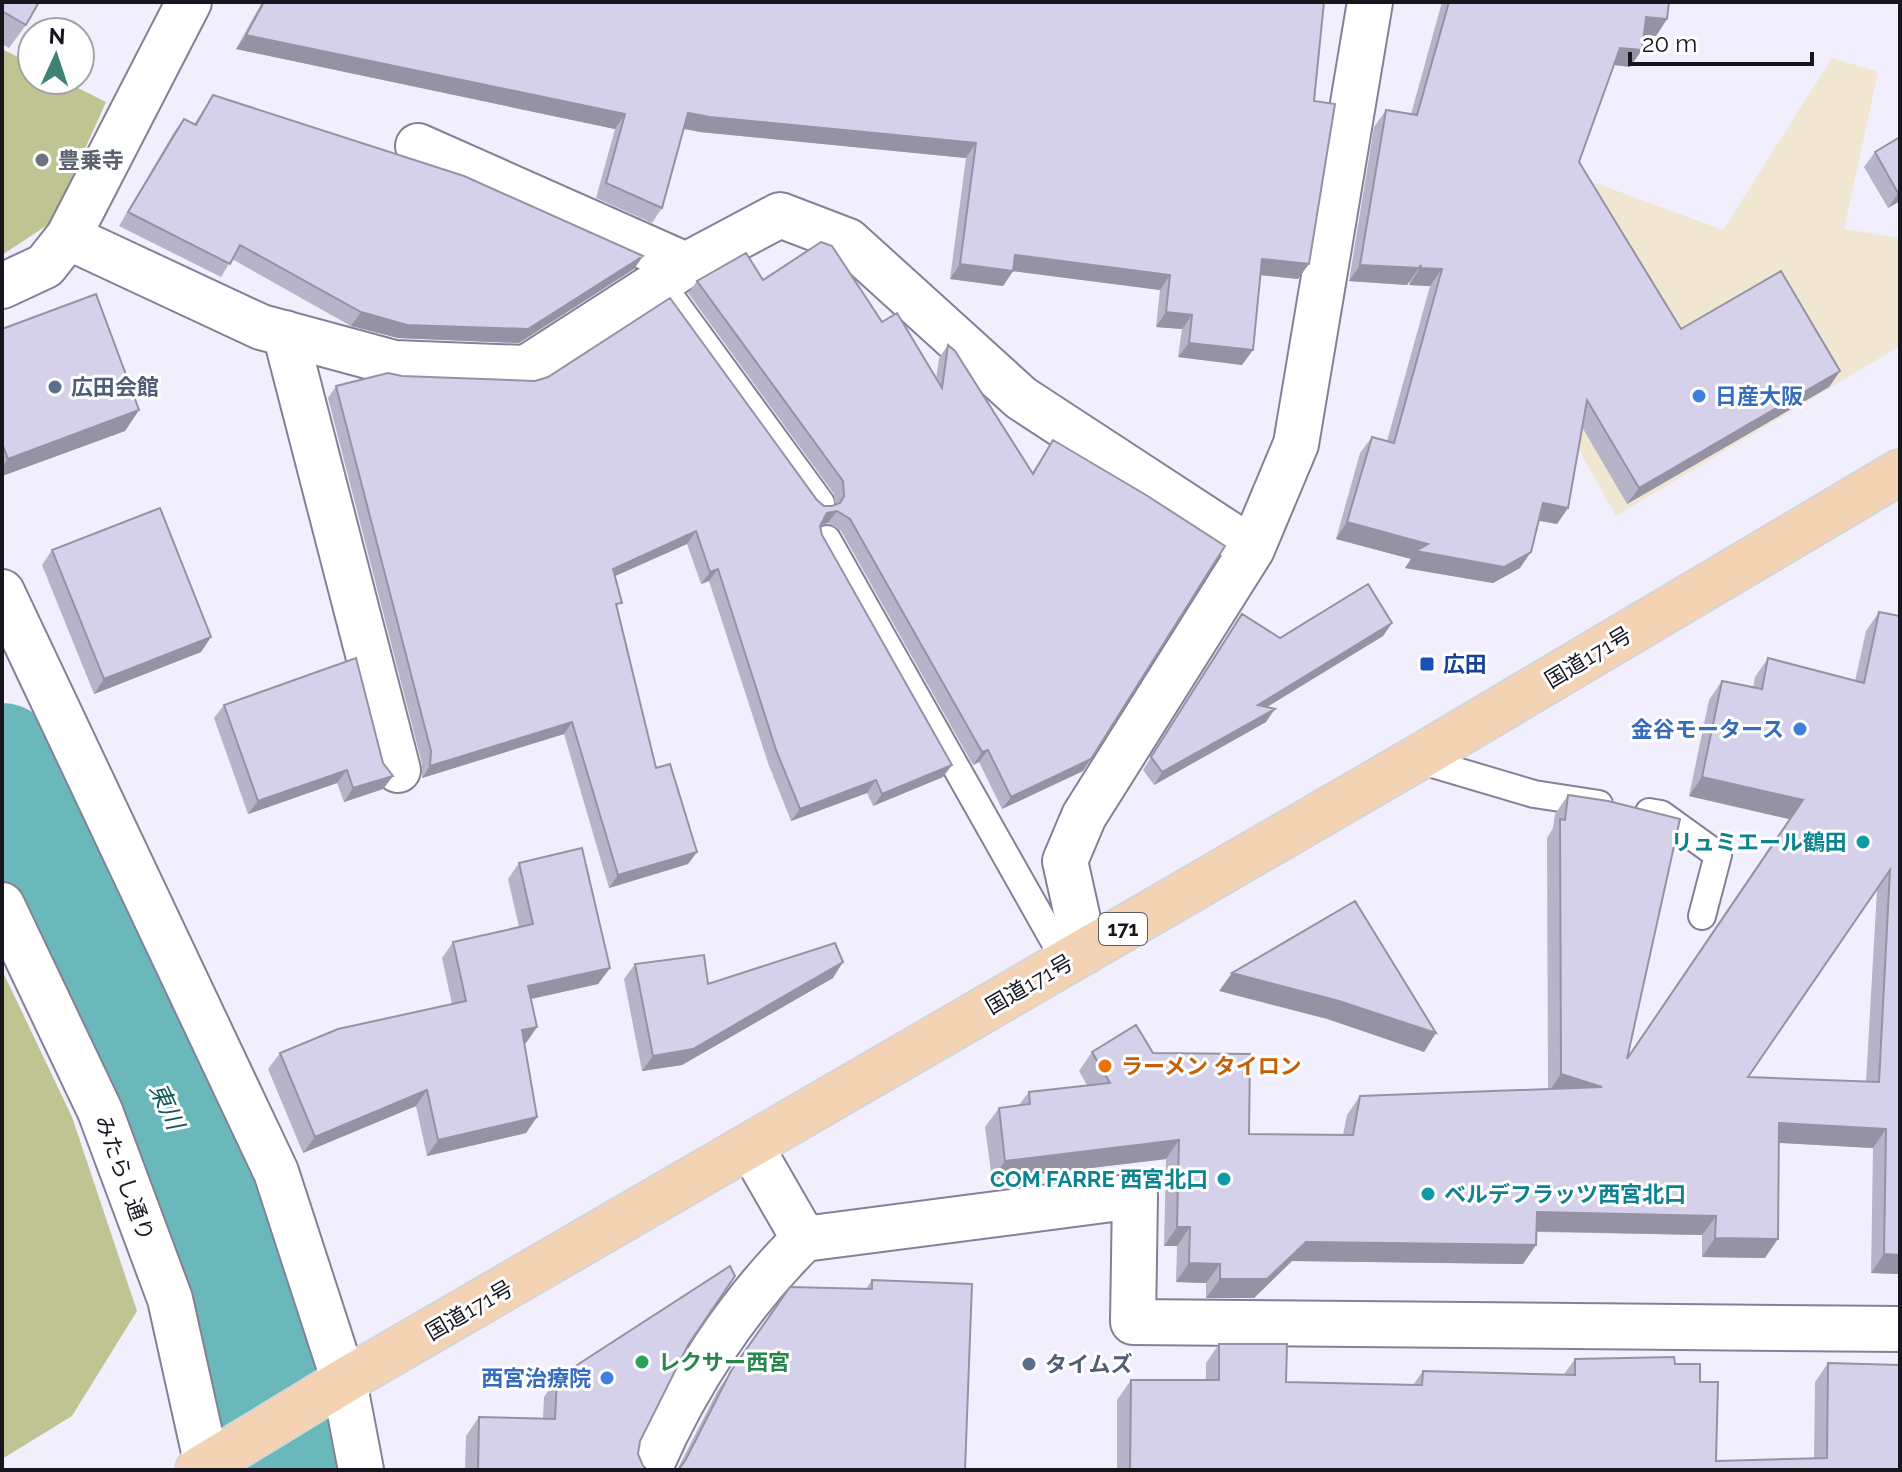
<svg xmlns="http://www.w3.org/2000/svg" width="1902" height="1472" font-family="Raleway,'Noto Sans JP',sans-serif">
<rect width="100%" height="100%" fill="#f1eefe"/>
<path fill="#f0e6d1" d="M1832,58L1878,72L1844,229L1900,238V346L1616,516L1505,319L1552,167L1723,230Z"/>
<path fill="#c0c492" d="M2,49L32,64V80H62L106,102L52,222L2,255Z
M2,970L72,1117L137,1311L72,1416L2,1459Z"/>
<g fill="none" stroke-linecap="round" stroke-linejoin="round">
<path stroke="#6ab8ba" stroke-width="110" d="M2,758L211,1199L290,1470"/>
<defs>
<path id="service" d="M660,282L821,503
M827,539L1066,962
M1416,759L1534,794L1599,804
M1649,812L1661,814L1718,855L1702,916"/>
<path id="minor" d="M418,146L686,265
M68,237L261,327L394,363L526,368L686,265L780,215L848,241L1021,398L1252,549
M2,286L45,266L68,237L189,2
M285,333L398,770
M2,592L276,1172L344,1381L361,1470
M2,905L100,1111L170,1299L208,1470
M1085,951L1065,861L1084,816L1252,549L1296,444L1370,2
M751,1147L804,1239L1135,1196L1133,1322L1900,1329
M649,1470C685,1385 738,1304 804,1239"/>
<path id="trunk" d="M198,1470L344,1381L1416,759L1900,472"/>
</defs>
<use href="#service" stroke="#848097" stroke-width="30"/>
<use href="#minor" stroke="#848097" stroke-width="48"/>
<use href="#trunk" stroke="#d5d5d6" stroke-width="48"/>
<use href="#service" stroke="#fff" stroke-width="26"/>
<use href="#minor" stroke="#fff" stroke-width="44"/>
<use href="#trunk" stroke="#f4d3b4" stroke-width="44"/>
</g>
<path fill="#b7b4c9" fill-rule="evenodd" d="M2,2L26,25L9,48L2,44Z
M262,2H1324L1298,279L1260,275L1242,365L1178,357L1182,329L1156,327L1160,290L1013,271L1003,286L950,279L966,158L700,132L683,129L662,208L652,223L596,198L615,129L236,49Z
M1442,2H1669L1667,19L1656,36L1644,35L1630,67L1614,65L1579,162L1681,329L1840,371L1829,387L1627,504L1582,427L1568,508L1557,524L1539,521L1520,568L1493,583L1405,568L1411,559L1336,539L1360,453L1372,437L1387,441L1430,286L1409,285L1410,281L1407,285L1349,281L1374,127L1386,110L1411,114Z
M213,95L643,256L634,269L519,343L398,338L351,326L232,259L221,277L119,226L174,132L184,119L194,124Z
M1900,137V201L1888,208L1864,167L1875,152Z
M763,280L882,322L936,379L939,358L948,345L1032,473L1053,440L1083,771L1002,809L979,762L973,765L841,531L828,523L820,525L822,535L943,777L873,806L867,793L791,821L768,763L709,581L701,584L687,544L615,576L618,609L656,768L697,852L688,864L609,888L564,734L422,778V764L328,398L336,386L817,500L824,506H832L835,505L834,494L688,293L697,281Z
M2,329L139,410L125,431L2,476Z
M52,550L211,637L201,652L94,694L42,565Z
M1879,612L1900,616V1274L1871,1273L1873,1148L1779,1143L1765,1258L1702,1257V1235L1536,1232V1245L1523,1264L1292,1261L1254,1298H1206V1283L1176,1282L1177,1246H1164L1166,1159L992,1180L985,1127L999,1108L1019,1105L1029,1092L1087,1085L1079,1071L1092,1052L1153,1053L1249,1134L1343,1135L1347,1115L1360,1096L1548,1089L1547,838L1553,828L1555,814L1568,795L1627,1058L1789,819L1689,796L1709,700L1722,681L1753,687L1755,677L1768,658L1855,681L1866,631ZM1877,890L1866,1082L1748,1077Z
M1242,614L1280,638L1392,623L1383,636L1266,707V722L1154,785L1143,770Z
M224,705L393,776L383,789L344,802L337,783L248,814L214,718Z
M519,863L610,968L598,984L531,999L537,1027L526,1043H524L537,1117L526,1133L427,1156L416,1106L303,1153L268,1069L280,1053L452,1004L442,958L453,942L519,927L508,879Z
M635,964L708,984L833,978L682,1065L642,1071L624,979Z
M872,1280L965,1470H677L718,1390L790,1287L866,1289Z
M1219,1344L1286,1382L1413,1385L1423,1371L1564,1374L1575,1359L1675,1364L1700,1382L1716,1461L1814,1459L1815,1382L1828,1363L1900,1470H1117V1400L1131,1380H1206V1363Z
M688,1345L640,1441L638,1454L643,1466L648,1470H465L466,1436L479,1417L543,1418L544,1397L557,1378Z"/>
<path fill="#9592a4" d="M1646,17L1667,19L1656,36L1634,34Z
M246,35L625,114L615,129L236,49Z
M1620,48L1642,50L1630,67L1608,64Z
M688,113L976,143L966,158L700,132L677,127Z
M1900,192V201L1888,208L1898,193Z
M1015,255L1170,275L1160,290L1013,271L1003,286L950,279L960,264Z
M643,256L634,269L519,343L398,338L351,326L361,312Z
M1262,259L1309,264L1298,279L1252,274Z
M1360,265L1419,268L1407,285L1349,281Z
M1420,268L1442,269L1430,286L1409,285Z
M1166,312L1192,315L1182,329L1156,327Z
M1189,343L1253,350L1242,365L1178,357Z
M1840,371L1829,387L1627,504L1639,488Z
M139,410L125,431L2,476V467L8,459Z
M1543,503L1568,508L1557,524L1531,519Z
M837,511L828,523L818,526L827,513Z
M1347,522L1531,552L1520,568L1493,583L1405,568L1411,559L1336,539Z
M696,531L687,544L604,581L613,569Z
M718,569L709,581L701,584L710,572Z
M1392,623L1383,636L1249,718L1258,705Z
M211,637L201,652L94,694L104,679Z
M1275,709L1266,722L1154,785L1162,772Z
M572,722L564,734L422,778L430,766Z
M988,750L979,762L973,765L982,752Z
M1091,759L1083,771L1002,809L1011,797Z
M952,765L943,777L873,806L882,794Z
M347,770L337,783L248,814L258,801Z
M393,776L383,789L344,802L353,788Z
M1702,777L1803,800L1789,819L1689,796Z
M876,780L867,793L791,821L800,809Z
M697,852L688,864L609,888L618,875Z
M843,962L833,978L682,1065L642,1071L653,1056Z
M610,968L598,984L517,1002L528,986Z
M1232,973L1339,1001L1436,1033L1424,1052L1327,1019L1219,991Z
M537,1027L526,1043L511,1046L522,1030Z
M1561,1074L1602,1087L1548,1093Z
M427,1090L416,1106L303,1153L315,1137Z
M537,1117L526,1133L427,1156L438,1140Z
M1779,1123L1886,1129L1873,1148L1766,1142Z
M1179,1140L1166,1159L992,1180L1005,1161Z
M1537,1212L1716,1216L1702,1235L1523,1231Z
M1177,1227H1190L1177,1246H1164Z
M1715,1238L1778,1239L1765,1258L1702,1257Z
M1306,1242L1536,1245L1523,1264L1292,1261L1254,1298H1206L1220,1279Z
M1884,1254L1900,1255V1274L1871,1273Z
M1189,1263L1220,1264L1206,1283L1176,1282Z"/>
<path fill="#d5d1ea" stroke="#9592a4" stroke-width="2" fill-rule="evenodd" d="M2,2H39L26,25L2,11Z
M264,2H1324L1314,101L1335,104L1309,264L1262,259L1253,350L1189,343L1192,315L1166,312L1170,275L1015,255L1013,271L960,264L976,143L710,117L688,113L662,208L606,183L625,114L246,35Z
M1449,2H1669L1667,19L1646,17L1642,50L1620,48L1579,162L1681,329L1781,271L1840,371L1639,488L1587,400L1568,508L1543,503L1531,552L1504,567L1416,551L1428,544L1347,522L1372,437L1394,443L1442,269L1420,268L1421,265L1419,268L1360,265L1386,110L1417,115Z
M213,95L464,176L643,256L528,329L407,325L361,312L240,245L230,264L128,212L184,119L196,125Z
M1900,137V192L1898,193L1875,152Z
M821,242L832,246L882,322L897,313L942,388L948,345L955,351L1033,474L1053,440L1146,495L1225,546L1091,759L1011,797L988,750L982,752L850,519L837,511L827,513L820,526L822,535L952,765L882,794L876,780L800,809L776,750L718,569L710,572L696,531L613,569L622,603L616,604L656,768L670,764L697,852L618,875L572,722L430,766L431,751L336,386L388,373L402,376L535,381L548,377L670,298L817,500L824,506H832L840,503L844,496L843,481L697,281L746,253L763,280Z
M96,294L139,410L8,459L2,443V329Z
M160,508L211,637L104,679L52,550Z
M1368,584L1392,623L1258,705L1275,709L1162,772L1151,757L1242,614L1280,638Z
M1879,612L1900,616V1255L1884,1254L1886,1129L1779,1123L1778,1239L1715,1238L1716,1216L1537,1212L1536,1245L1306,1242L1267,1279H1220V1264L1189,1263L1190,1227H1177L1179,1140L1005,1161L999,1108L1030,1104L1029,1092L1110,1083L1092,1052L1136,1025L1153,1053L1250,1054L1249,1134L1353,1135L1360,1096L1602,1087L1561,1074L1560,819L1565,820L1568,795L1608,801L1680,819L1627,1059L1803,800L1702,777L1722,681L1762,689L1768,658L1864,683ZM1890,870L1879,1082L1748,1077Z
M356,658L383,763L393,776L353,788L347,770L258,801L224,705Z
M582,848L610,968L528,986L537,1027L522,1030L537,1117L438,1140L427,1090L315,1137L280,1053L338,1029L466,1001L453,942L533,924L519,863Z
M1355,901L1436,1033L1339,1001L1232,973Z
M835,943L843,962L693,1049L653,1056L635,964L704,955L708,984Z
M730,1266L735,1276L688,1345L640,1441L638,1454L643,1466L648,1470H478L479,1417L555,1419L557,1378Z
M872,1280L972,1284L965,1470H678L685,1461L731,1371L790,1287L872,1289Z
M1219,1344H1287L1286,1382L1418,1385H1422L1423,1371L1575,1375V1359L1674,1357L1675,1364H1700V1382H1718L1716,1461L1827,1458L1828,1363L1900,1365V1470H1130L1131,1380H1219Z"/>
<circle fill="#6b7280" stroke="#fefefe" stroke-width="3" cx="42" cy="160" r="8"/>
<g fill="#5c6f8a" stroke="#fefefe" stroke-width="3">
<circle cx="55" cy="387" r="8"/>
<circle cx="1029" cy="1364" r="8"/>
</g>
<g fill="#3f7fe0" stroke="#fefefe" stroke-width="3">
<circle cx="1699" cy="396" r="8"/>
<circle cx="1800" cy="729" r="8"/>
<circle cx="607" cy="1378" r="8"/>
</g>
<rect fill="#1a4fb4" stroke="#fefefe" stroke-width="3" x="1419" y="656" width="16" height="16" rx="4"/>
<g fill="#0f9aa8" stroke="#fefefe" stroke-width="3">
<circle cx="1863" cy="842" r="8"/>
<circle cx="1224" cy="1179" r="8"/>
<circle cx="1428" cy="1194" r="8"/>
</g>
<circle fill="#e8710a" stroke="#fefefe" stroke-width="3" cx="1105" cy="1066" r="8"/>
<circle fill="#2e9e5b" stroke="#fefefe" stroke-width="3" cx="642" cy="1362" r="8"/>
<g text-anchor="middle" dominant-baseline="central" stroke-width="6" stroke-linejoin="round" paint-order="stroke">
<rect fill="#fefefe" stroke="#5c5b61" stroke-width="2" x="1099" y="913" width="48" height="32" rx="6"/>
<g font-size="20" font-weight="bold" fill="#17151e">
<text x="1123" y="929">171</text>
</g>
<g font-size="22" font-weight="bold" fill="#5b616d" stroke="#fefefe" text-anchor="start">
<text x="58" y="160">豊乗寺</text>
</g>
<g font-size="22" font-weight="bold" fill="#4e5e75" stroke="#fefefe" text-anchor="start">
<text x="71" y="387">広田会館</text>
<text x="1045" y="1364">タイムズ</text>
</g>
<g font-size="22" font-weight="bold" fill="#366cbe" stroke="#fefefe" text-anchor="end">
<text x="1715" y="396" text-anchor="start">日産大阪</text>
<text x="1784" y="729">金谷モータース</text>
<text x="591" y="1378">西宮治療院</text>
</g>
<g font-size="22" fill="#17151e" stroke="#fefefe">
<text transform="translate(1588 657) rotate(-31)">国道171号</text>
<text transform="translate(1029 984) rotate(-30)">国道171号</text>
<text transform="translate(125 1178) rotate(70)">みたらし通り</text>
<text transform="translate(469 1310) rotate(-30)">国道171号</text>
</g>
<g font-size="22" font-weight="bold" fill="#164399" stroke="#fefefe" text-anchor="start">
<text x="1443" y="664">広田</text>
</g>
<g font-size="22" font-weight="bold" fill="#0d838f" stroke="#fefefe" text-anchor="end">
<text x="1847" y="842">リュミエール鶴田</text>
<text x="1208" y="1179">COM FARRE 西宮北口</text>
<text x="1444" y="1194" text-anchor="start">ベルデフラッツ西宮北口</text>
</g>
<g font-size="22" font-weight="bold" fill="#c56008" stroke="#fefefe" text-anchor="start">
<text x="1121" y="1066">ラーメン タイロン</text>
</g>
<g font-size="22" font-weight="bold" fill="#27864d" stroke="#fefefe" text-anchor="start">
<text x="658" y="1362">レクサー西宮</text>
</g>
<g font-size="24" font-style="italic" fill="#14585a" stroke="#fefefe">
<text transform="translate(167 1106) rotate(65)">東川</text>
</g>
</g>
<rect width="1902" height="1472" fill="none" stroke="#17151e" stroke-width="8"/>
<g transform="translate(56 56) rotate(3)"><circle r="38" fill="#fefefe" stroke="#a2a1a4" stroke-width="2"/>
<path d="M0-6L14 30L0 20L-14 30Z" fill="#3f8377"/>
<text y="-12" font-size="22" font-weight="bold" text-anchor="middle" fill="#17151e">N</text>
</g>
<path d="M1630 52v12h182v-12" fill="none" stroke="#17151e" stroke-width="4"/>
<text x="1642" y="52" font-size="24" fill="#17151e" stroke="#fefefe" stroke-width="6" paint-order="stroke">20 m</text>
</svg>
